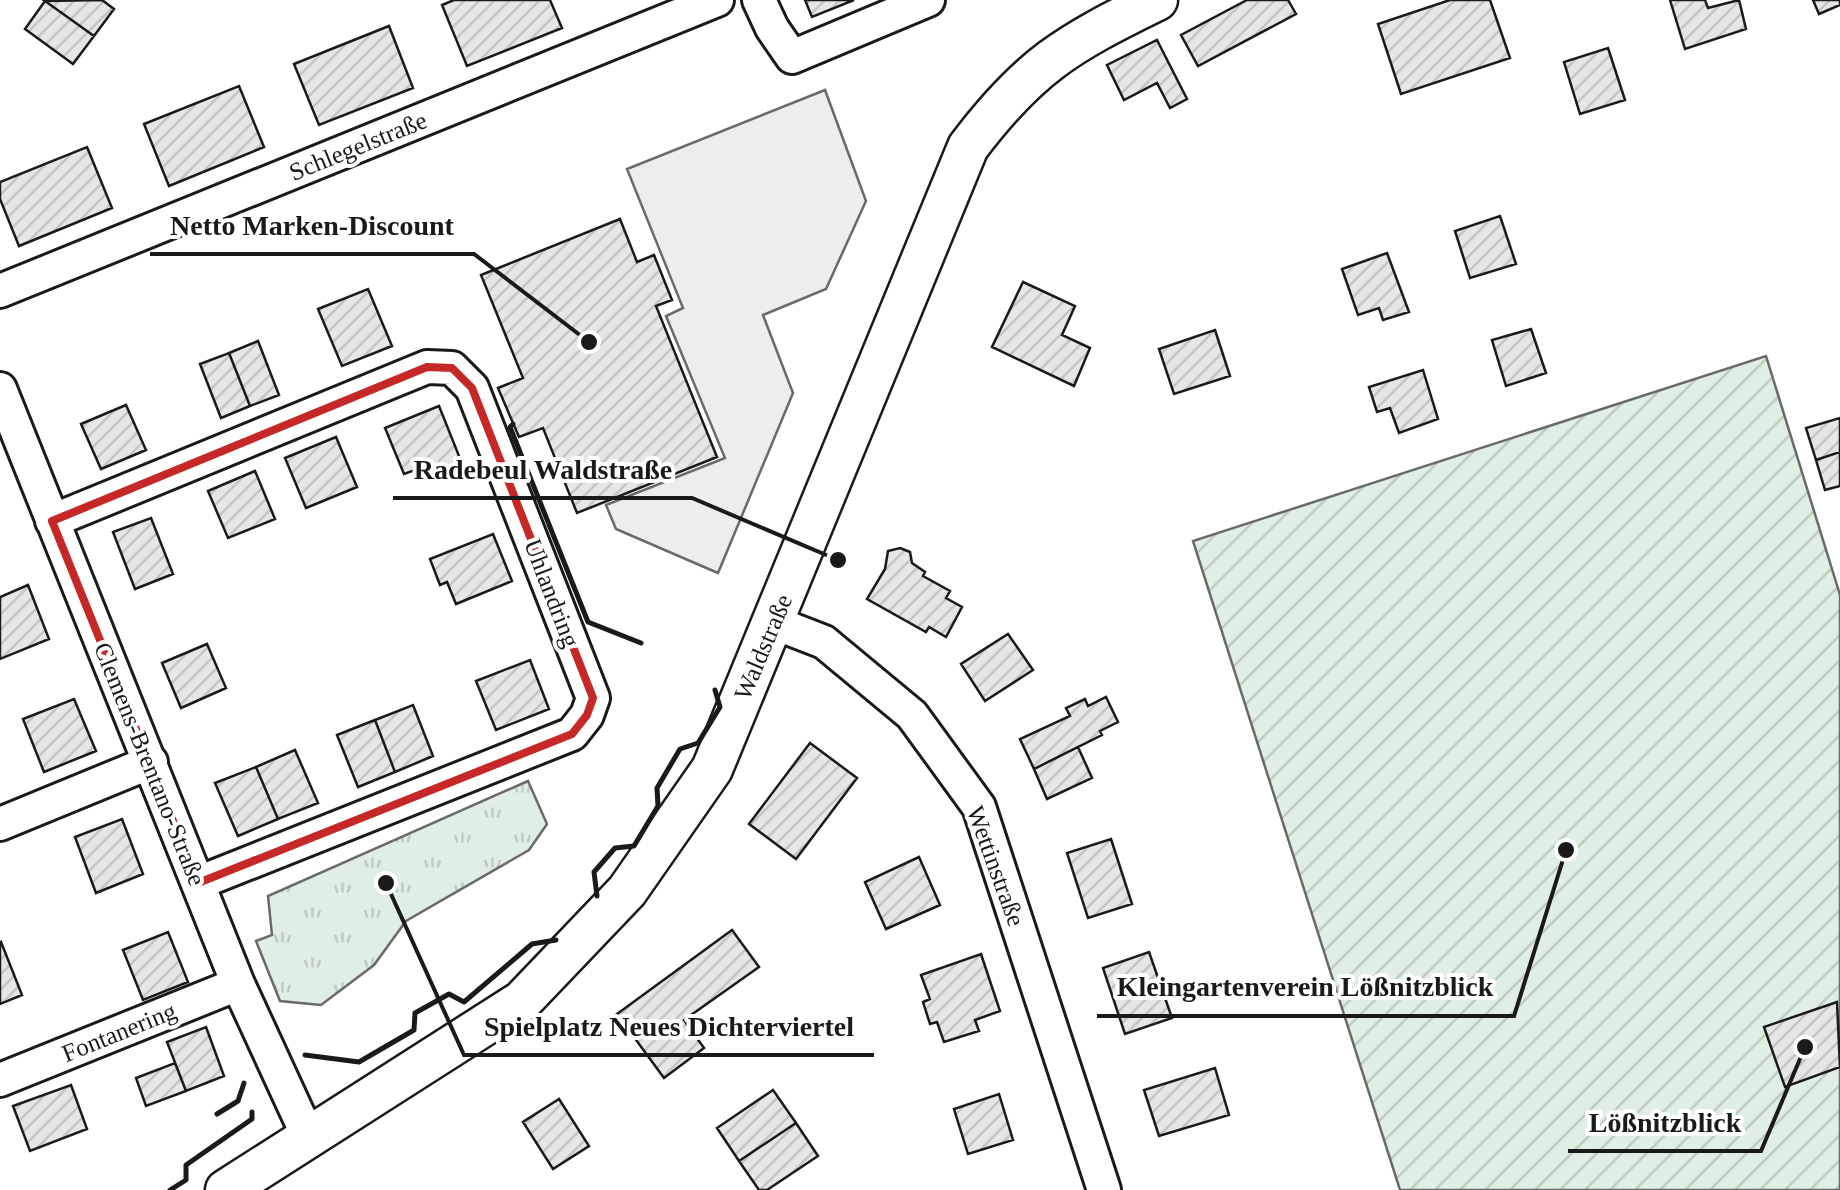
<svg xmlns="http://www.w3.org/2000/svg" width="1840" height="1190" font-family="Georgia,serif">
<defs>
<pattern id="grass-tufts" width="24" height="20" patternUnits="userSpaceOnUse" patternTransform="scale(2.5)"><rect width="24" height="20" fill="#e0efe3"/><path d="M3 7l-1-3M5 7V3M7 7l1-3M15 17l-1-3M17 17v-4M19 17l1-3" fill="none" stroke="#c0ccc2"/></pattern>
<pattern id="garden-furrows" width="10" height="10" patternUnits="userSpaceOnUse" patternTransform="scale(2.5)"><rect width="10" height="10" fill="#e0efe3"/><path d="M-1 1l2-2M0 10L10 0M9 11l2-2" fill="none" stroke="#c0ccc2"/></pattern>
<pattern id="building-hatch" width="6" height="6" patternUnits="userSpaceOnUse" patternTransform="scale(2.5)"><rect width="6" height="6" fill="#e6e6e6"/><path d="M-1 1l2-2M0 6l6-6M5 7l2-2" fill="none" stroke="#c5c5c5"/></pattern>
</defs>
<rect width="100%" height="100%" fill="#fff"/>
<path fill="url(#grass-tufts)" stroke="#6a6a6a" stroke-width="2.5" d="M528,781L547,824L529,850L406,921L374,965L321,1005L280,1001L256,941L272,935L268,896Z"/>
<path fill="url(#garden-furrows)" stroke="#6a6a6a" stroke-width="2.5" d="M1766,356L1840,595V1190H1400L1193,541Z"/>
<path fill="#ededed" stroke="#6a6a6a" stroke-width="2.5" d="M825,90L866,201L826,289L763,315L793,393L718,573L616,529L606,505L725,458L666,316L683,308L627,169Z"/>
<path fill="url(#building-hatch)" stroke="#1a1a1a" stroke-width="2.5" d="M102,0L114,9L94,36L45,1Z
M454,0H550L562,28L467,66L442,5Z
M805,0H854L812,17Z
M1247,0H1288L1296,14L1198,66L1181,35Z
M1450,0H1490L1510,58L1401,94L1378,24Z
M1670,0H1705L1708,8L1739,0L1746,29L1685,49Z
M1813,0H1840V5L1819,14Z
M45,1L94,36L73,64L25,29Z
M389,26L413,88L319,125L294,64Z
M1157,40L1187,99L1170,108L1157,83L1124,100L1107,65Z
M1608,48L1625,100L1580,114L1564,62Z
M239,86L264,147L169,186L144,124Z
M87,147L112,208L19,246L0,199V182Z
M1500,216L1516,264L1470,278L1455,231Z
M620,219L637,262L654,255L672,300L656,306L717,457L577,513L543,428L519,437L498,388L523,378L481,275Z
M1387,253L1409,312L1383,320L1379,308L1358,315L1342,269Z
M1023,282L1075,306L1062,335L1090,348L1074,386L992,347Z
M368,289L392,346L342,366L318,309Z
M1531,329L1546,373L1506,386L1492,340Z
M1215,330L1230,376L1174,394L1159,349Z
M258,341L279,395L250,406L229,353Z
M229,353L250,406L221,418L200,364Z
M1423,370L1438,419L1399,433L1390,408L1377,412L1369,387Z
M126,405L146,450L101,469L81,424Z
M439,406L461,461L435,471L432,464L404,474L385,428Z
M1840,418V452L1816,460L1806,428Z
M336,437L357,487L306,508L285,458Z
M1840,452V486L1825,490L1816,460Z
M255,471L275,519L228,538L208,491Z
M151,518L173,574L135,589L113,532Z
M493,534L512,581L456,604L447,582L440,585L430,559Z
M900,548L910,552L912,563L925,572L923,576L950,591L946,598L962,607L946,637L929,627L926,632L867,599L885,569L888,551Z
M28,585L49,639L0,659V597Z
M1008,634L1033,670L985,701L961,664Z
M207,644L226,688L181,708L162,663Z
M530,660L549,709L496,730L476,681Z
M1106,697L1118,722L1100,731L1102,735L1034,769L1020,739L1070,716L1066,708L1085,699L1088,706Z
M74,699L96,751L44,772L23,719Z
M413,705L433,756L395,772L375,720Z
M375,720L395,772L358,787L337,735Z
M810,743L857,778L796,859L749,824Z
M1078,747L1092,778L1047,799L1034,769Z
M295,750L318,803L278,819L256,767Z
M256,767L278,819L238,836L215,783Z
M122,819L143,874L96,893L75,837Z
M1111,839L1132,904L1088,918L1067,853Z
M919,857L940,905L886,929L865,882Z
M732,930L759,967L684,1020L704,1048L664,1078L617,1014Z
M168,932L188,982L143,1000L123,950Z
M1,942L22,995L0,1004V943Z
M1149,952L1172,1018L1125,1034L1103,968Z
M981,954L1000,1011L975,1020L979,1031L944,1042L937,1022L930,1024L923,1002L930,999L921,975Z
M1837,1002L1840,1067L1785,1087L1764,1027Z
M206,1027L224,1076L186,1091L167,1042Z
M175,1063L186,1091L146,1106L136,1078Z
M1215,1068L1229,1115L1159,1136L1144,1090Z
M71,1085L87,1129L30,1151L13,1106Z
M773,1090L796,1123L739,1161L717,1128Z
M999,1094L1013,1140L968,1154L954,1109Z
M559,1099L589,1146L553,1169L523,1122Z
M796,1123L818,1156L767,1190H759L739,1161Z"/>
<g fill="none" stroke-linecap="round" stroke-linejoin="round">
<defs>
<path id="minor" d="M759,0L772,28L792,57L928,0
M0,291L717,0
M0,389L238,984L308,1136
M52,521L427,367L452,368L472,388L593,698L587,715L572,734L198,883
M775,623L824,642L912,715L979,807L1104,1190
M0,824L151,762
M0,1080L238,984"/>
<path id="tertiary" d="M226,1190L522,1001L627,891L712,769L968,147C1029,66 1067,44 1157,0"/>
</defs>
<use href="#minor" stroke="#1a1a1a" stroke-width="38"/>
<use href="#tertiary" stroke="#1a1a1a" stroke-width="45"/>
<use href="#minor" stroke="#fff" stroke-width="32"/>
<use href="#tertiary" stroke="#fff" stroke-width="40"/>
<path stroke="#1a1a1a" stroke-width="5" d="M513,424L510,427L588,622L641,643
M597,896L594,872L615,848L634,846L658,806L657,788L680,749L698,743L720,707L715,690
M305,1055L359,1062L414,1030L415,1013L449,994L464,1002L532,944L556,940
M217,1114L238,1101L244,1083
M170,1190L186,1180V1165L252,1119V1112"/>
</g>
<path fill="none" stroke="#c62828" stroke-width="8" stroke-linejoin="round" d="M427,367L452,368L472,388L593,698L587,715L572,734L198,883L52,521Z"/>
<g text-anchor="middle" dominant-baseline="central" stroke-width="8" stroke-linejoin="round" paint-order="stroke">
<g font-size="25" fill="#1a1a1a" stroke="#fff">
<text transform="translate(358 146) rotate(-22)">Schlegelstraße</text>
<text transform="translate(552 593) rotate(69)">Uhlandring</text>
<text transform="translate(763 647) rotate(-67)">Waldstraße</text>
<text transform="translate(150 764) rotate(68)">Clemens-Brentano-Straße</text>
<text transform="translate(996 866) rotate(70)">Wettinstraße</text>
<text transform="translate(119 1032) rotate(-22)">Fontanering</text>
</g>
</g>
<path fill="none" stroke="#1a1a1a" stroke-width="4" d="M589 342L474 254H150M838 560L692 498H393M1566 850L1514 1016H1097M386 883L464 1055H874M1805 1047L1761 1151H1568"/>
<g fill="#1a1a1a" stroke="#fff" stroke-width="4">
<circle cx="589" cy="342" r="10"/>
<circle cx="838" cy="560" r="10"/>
<circle cx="1566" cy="850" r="10"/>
<circle cx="386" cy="883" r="10"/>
<circle cx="1805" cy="1047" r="10"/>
</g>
<g font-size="28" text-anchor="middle" font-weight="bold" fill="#1a1a1a" stroke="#fff" stroke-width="8" stroke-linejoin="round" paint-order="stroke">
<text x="312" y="235">Netto Marken-Discount</text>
<text x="543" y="479">Radebeul Waldstraße</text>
<text x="1305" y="996">Kleingartenverein Lößnitzblick</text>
<text x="669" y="1036">Spielplatz Neues Dichterviertel</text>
<text x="1665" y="1132">Lößnitzblick</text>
</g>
</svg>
